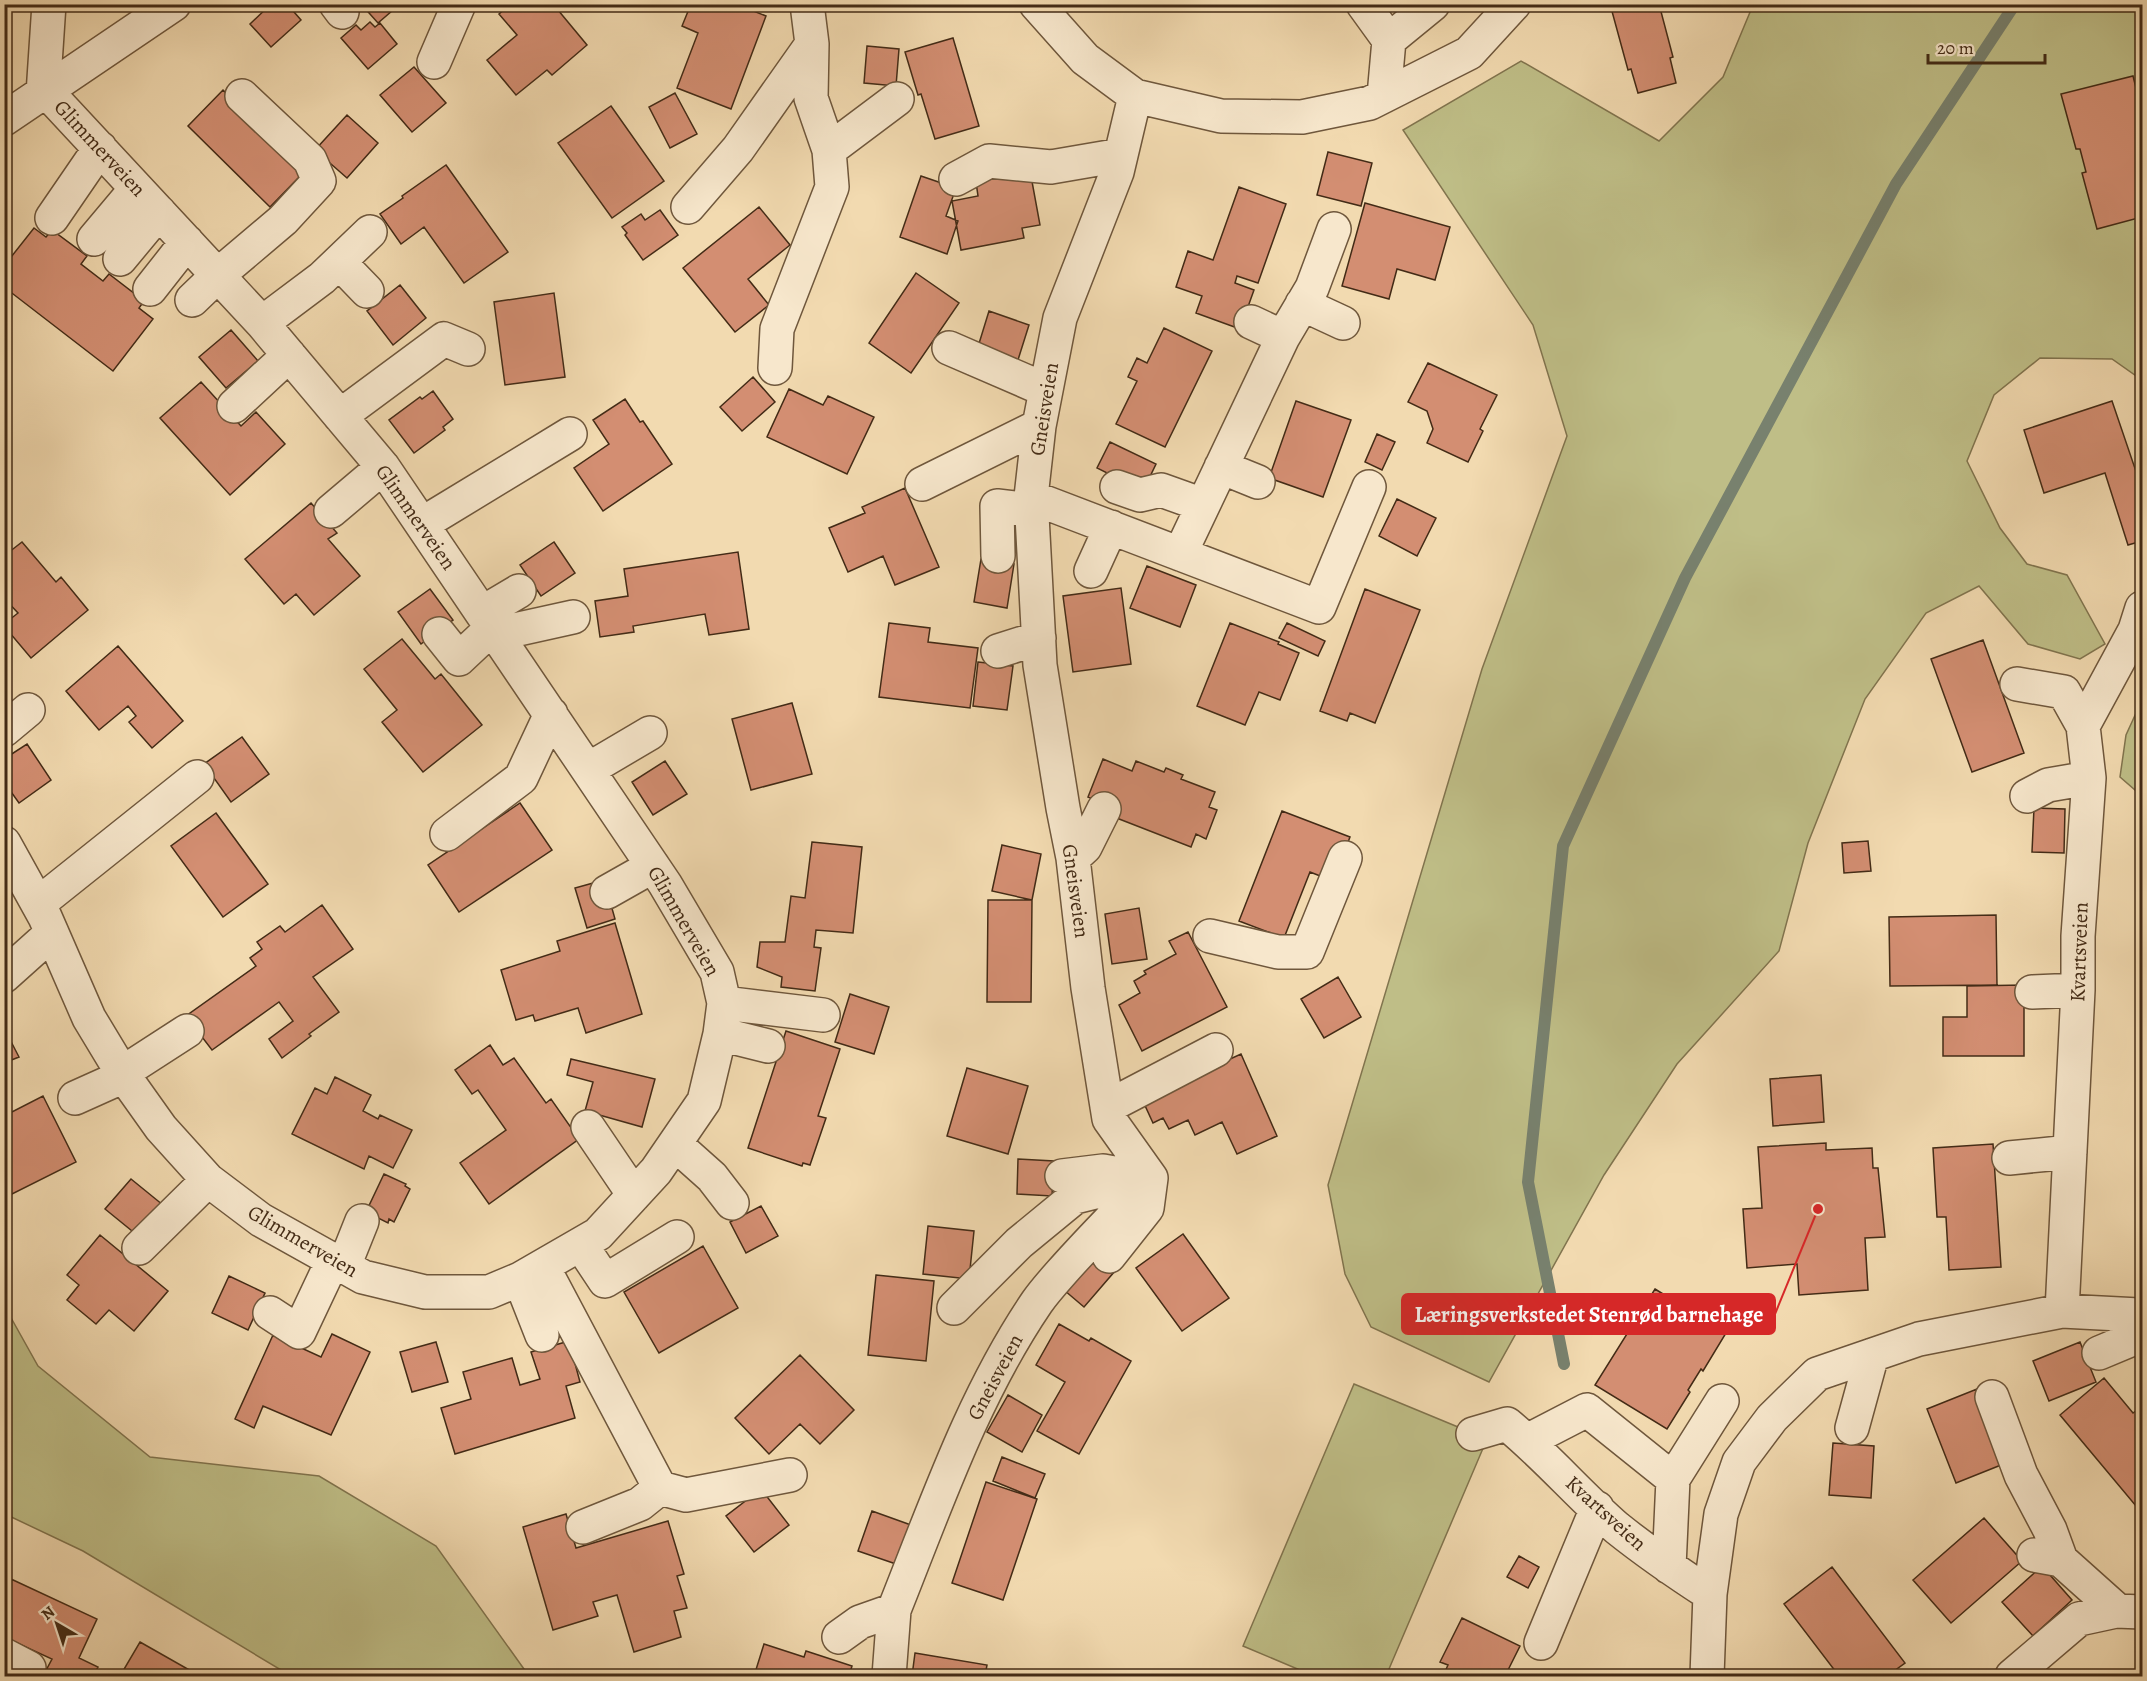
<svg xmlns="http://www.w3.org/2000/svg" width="2147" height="1681" font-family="Alegreya,serif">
<rect width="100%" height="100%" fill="#f2dab0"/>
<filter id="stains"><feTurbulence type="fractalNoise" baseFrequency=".00333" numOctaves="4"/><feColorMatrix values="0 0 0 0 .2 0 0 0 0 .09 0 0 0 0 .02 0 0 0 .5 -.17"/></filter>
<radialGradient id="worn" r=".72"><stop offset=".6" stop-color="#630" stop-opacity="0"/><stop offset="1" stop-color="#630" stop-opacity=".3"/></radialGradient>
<path fill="#bfbe87" stroke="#81744e" stroke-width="1.5" d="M1753,5H2142V380L2112,359L2040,358L1994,395L1967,461L2000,528L2027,564L2067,575L2105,644L2080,659L2028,644L1979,586L1926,613L1865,699L1808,843L1779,951L1677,1064L1604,1175L1489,1382L1371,1327L1345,1274L1328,1185L1482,669L1567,436L1533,325L1403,130L1521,61L1659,141L1723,77Z
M2142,700V796L2120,777L2126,735Z
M5,1307L38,1366L150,1457L319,1476L436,1546L529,1676H291L83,1551L5,1514Z
M1354,1384L1487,1439L1386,1676H1314L1243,1646Z"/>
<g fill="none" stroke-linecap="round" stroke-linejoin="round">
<path stroke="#78816e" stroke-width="12" d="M1564,1364L1528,1182L1563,846L1685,578L1896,184L2015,4"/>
</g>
<path fill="#d38e72" stroke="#432b16" stroke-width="1.5" d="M271,4H287L301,20L271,47L250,24Z
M361,4H400L378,23Z
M510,4H553L587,45L552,75L547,70L516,95L487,60L517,35L499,14Z
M691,4H736L766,16L731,109L677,88L698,33L682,26Z
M1610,4H1659L1673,57L1670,58L1676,83L1638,93L1631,69L1628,70Z
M370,22L375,27L380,23L397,44L368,69L341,38L356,25L361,30Z
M953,38L979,126L935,139L921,94L918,95L905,52Z
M867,46L899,49L896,86L864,83Z
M414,67L446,103L412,132L380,95Z
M2133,76L2142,112V217L2097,229L2082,173L2086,172L2080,149H2076L2061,94Z
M223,90L305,171L270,207L188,126Z
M675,93L697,134L670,148L649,107Z
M611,106L664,181L612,218L558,143Z
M347,115L378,143L347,178L315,150Z
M1328,152L1372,163L1361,206L1317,195Z
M446,165L508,252L464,283L424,227L401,244L380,214L403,198L402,196Z
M1013,175L1031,176L1040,225L1022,228L1024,238L961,250L952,201L978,196L976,182Z
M921,176L956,188L946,216L958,221L947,254L900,237Z
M1239,187L1286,204L1258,283L1237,276L1235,283L1254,290L1240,329L1196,313L1202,296L1176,287L1188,251L1213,260Z
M1365,203L1450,227L1435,280L1397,269L1389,299L1342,286Z
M759,207L790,245L748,279L769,305L735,332L683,268Z
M660,210L678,235L643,260L625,235L627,233L622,227L641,214L645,220Z
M34,228L46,237L52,230L87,256L81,264L103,281L109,274L144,301L139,308L153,319L113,371L4,287V266Z
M916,273L959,303L911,373L869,343Z
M400,285L426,318L393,345L367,311Z
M554,293L565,377L505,385L494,302Z
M989,311L1029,325L1017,363L977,350Z
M1164,328L1212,351L1165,447L1116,424L1137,381L1128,377L1137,358L1147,363Z
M231,330L258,361L226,388L199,357Z
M1428,363L1497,395L1480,429L1483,431L1468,462L1427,443L1433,429L1427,411L1408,402Z
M753,377L775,402L742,431L720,407Z
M201,382L241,426L256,412L285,444L230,495L160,418Z
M789,389L823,405L828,396L874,417L847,474L767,437Z
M433,391L453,419L443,427L445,430L414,453L389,420L420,397L422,399Z
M625,399L640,422L643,421L672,464L603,511L574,468L609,444L593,420Z
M1296,401L1351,420L1323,497L1269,478Z
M2112,401L2142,489V541L2128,545L2105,473L2044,493L2024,430Z
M1377,434L1395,442L1382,470L1365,462Z
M1110,442L1156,464L1143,491L1097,468Z
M905,488L939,567L895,585L883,556L848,572L829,528L865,513L862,507Z
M1397,499L1436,518L1417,556L1379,536Z
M311,503L337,533L328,539L360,576L314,615L296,594L284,604L245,559Z
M22,542L56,582L61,577L88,610L31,658L4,626V624L18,613L4,598V556Z
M554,542L575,573L541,596L520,565Z
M738,552L749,629L709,635L705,614L633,626L634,632L600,637L595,601L628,596L624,569Z
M981,559L1014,564L1007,608L974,602Z
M1147,566L1196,585L1180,627L1130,608Z
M1121,588L1131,664L1073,672L1063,596Z
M430,589L453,620L421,644L398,612Z
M1365,589L1420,610L1375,723L1350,713L1347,721L1320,711Z
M889,623L930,628L928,642L978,648L970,708L879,697Z
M1230,623L1279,642L1278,644L1299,653L1280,700L1259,692L1245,725L1197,706Z
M1287,623L1325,641L1318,656L1279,638Z
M402,639L435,679L441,674L482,725L423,772L382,722L397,710L364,669Z
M1983,640L2024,753L1972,772L1931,659Z
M118,646L183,721L152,748L129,722L136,716L128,706L99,730L66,691Z
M978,662L1013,666L1007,710L973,706Z
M792,703L812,774L751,790L732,719Z
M242,737L269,774L231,802L204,764Z
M27,744L51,780L19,803L4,782V759Z
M1103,759L1132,771L1136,761L1164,772L1166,768L1183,775L1181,779L1215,792L1209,807L1217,810L1206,839L1196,834L1191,847L1114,817L1117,808L1088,797Z
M665,761L687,794L653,815L632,782Z
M520,803L552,850L459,912L428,865Z
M2034,808L2065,809L2064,853L2032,852Z
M1282,811L1350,837L1333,881L1310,872L1284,938L1239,921Z
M216,813L268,884L223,917L171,846Z
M1868,841L1871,871L1844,873L1842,843Z
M812,842L862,847L853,933L816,930L814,947L821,948L815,991L781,987L782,977L757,967L760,942H785L791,896L805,898Z
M1002,845L1041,854L1032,900L992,891Z
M604,880L615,919L587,928L575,888Z
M988,900H1032L1031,1002H987Z
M322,905L353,949L313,977L339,1012L309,1034L311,1036L282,1058L269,1039L293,1021L279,1002L212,1050L186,1016L256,966L250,958L262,949L257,942L280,926L285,932Z
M1139,908L1147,959L1112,964L1105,914Z
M1996,915L1997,985L1890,986L1889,917Z
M615,923L642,1014L586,1033L578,1008L535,1021L533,1015L516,1020L501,970L560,951L557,941Z
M1188,932L1227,1007L1142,1051L1119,1005L1140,993L1134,981L1146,974L1144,971L1176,954L1169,941Z
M1338,977L1361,1017L1324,1038L1301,999Z
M2024,985V1056H1943V1017H1967V986Z
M850,994L889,1007L874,1054L835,1042Z
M4,1028L19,1057L4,1063Z
M786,1031L840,1049L818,1116L826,1118L810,1165L803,1163L802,1166L748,1148Z
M490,1045L503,1065L514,1058L546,1103L551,1099L579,1139L489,1204L460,1163L506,1130L478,1090L472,1094L455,1070Z
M1241,1054L1277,1136L1237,1154L1222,1122L1195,1135L1188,1120L1169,1129L1163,1118L1153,1123L1142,1099Z
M571,1059L655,1079L642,1127L585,1111L593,1082L567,1075Z
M967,1068L1028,1086L1008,1154L947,1136Z
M1821,1075L1824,1122L1773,1126L1770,1079Z
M335,1077L371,1095L363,1111L378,1119L380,1115L412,1130L393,1168L369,1156L364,1169L292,1134L315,1088L327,1094Z
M43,1096L76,1162L4,1198V1116Z
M1826,1143V1150L1872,1148L1873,1168H1878L1885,1237L1865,1238L1868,1290L1799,1295L1797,1264L1747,1268L1743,1209L1762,1208L1758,1147Z
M1993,1144L2001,1267L1949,1270L1946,1217H1937L1933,1148Z
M1018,1159L1054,1161L1052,1196L1017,1194Z
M384,1174L406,1184L405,1186L410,1189L394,1222L389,1219L388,1223L366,1212Z
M131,1179L163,1205L137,1235L105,1209Z
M761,1206L778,1236L746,1253L730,1222Z
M928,1226L974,1231L969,1279L923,1274Z
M1183,1234L1229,1298L1182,1331L1136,1268Z
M100,1235L168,1291L134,1331L109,1310L96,1324L67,1300L79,1285L67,1275Z
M703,1246L738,1308L659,1353L624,1292Z
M1095,1254L1115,1271L1084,1307L1064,1290Z
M876,1275L934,1281L926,1361L868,1355Z
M229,1276L265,1293L248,1330L212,1313Z
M1655,1289L1726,1333L1703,1371L1701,1369L1688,1390L1690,1392L1667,1429L1595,1385Z
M1059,1324L1089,1341L1091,1338L1131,1361L1079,1454L1037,1431L1065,1382L1036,1365Z
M332,1334L370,1352L331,1435L263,1406L254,1428L235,1419L273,1335L321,1357Z
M569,1341L580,1382L566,1386L575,1418L455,1454L441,1408L471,1399L463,1372L512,1358L520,1385L540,1379L531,1352Z
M436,1342L448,1382L412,1392L400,1352Z
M2080,1342L2096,1382L2049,1401L2033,1361Z
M800,1355L854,1410L820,1444L800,1424L769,1454L735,1418Z
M2104,1378L2133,1413L2141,1407L2142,1409V1501L2136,1506L2060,1415Z
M1977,1389L2006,1463L1956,1483L1927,1409Z
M1008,1395L1042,1415L1022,1452L987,1432Z
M1833,1443L1874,1446L1871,1498L1829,1495Z
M1002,1457L1045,1474L1035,1498L993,1481Z
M986,1482L1037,1499L1003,1600L952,1583Z
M761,1489L789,1525L754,1552L726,1516Z
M872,1511L911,1525L896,1564L858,1551Z
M566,1514L576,1548L668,1521L684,1574L677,1576L687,1608L674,1611L681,1637L634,1652L617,1595L593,1602L598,1616L553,1630L523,1527Z
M1984,1518L2022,1561L1951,1623L1913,1580Z
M1519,1556L1539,1567L1528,1588L1507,1577Z
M2042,1566L2072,1600L2033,1636L2002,1602Z
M1832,1567L1905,1663L1887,1676H1839L1784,1604Z
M11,1579L97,1619L79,1658L98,1667L93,1676H43L52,1659L4,1637V1593Z
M1462,1618L1520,1646L1505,1676H1443L1448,1665L1440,1662Z
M140,1642L200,1676H120Z
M764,1644L804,1657L806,1651L852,1666L849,1676H754Z
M915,1653L987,1665L985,1676H912Z"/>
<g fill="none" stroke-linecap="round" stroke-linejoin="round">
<defs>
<path id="minor" d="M336,4L342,12
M1036,4L1085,59L1135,96L1221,116L1302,117L1370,103L1469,53L1514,4
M1363,4L1389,40
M434,62L459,4
M43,94L49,4
M1384,96L1389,40L1433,4
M4,119L174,4
M829,150L897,99
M956,179L989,161L1051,167L1121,155
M688,207L738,149L812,44
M52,218L100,148
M94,239L136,189
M120,259L159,212
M339,262L367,291
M150,289L187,242
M192,300L218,275L283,220L319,181L310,160L242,96
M1302,304L1343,323
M1251,322L1283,337
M262,323L322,278L370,232
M949,348L1046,390
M775,368L777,329L832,187L829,150L811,98L812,44L807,4
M234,406L289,355
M340,416L444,339L468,349
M1221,467L1258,482
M922,484L1039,426
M1117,487L1140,495L1161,490L1203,505
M1031,497L1319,607L1369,487
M331,511L383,467
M422,524L570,434
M1180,554L1283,337L1312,288L1334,229
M998,556L997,506L1032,510
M1091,571L1111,527
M482,613L519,591
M439,634L459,659L492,628
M496,634L573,617
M998,651L1039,638
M2017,684L2064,692L2083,726
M4,730L28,710
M589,769L650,733
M2027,796L2048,785L2089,778
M447,834L521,778L551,714
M4,843L45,917L89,1018L124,1076L161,1128L208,1180L261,1220L363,1277L425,1292H489L520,1279L598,1234L656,1171L704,1101L720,1034L724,1003L717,972L665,884L383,467L262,323L47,92
M1073,858L1085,847L1104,809
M607,892L653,866
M38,904L197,777
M1210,936L1278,952H1307L1345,858
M4,976L52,933
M2032,992L2078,990
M724,1003L823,1015
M720,1034L768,1046
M122,1073L187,1031
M75,1098L124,1076
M1107,1107L1216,1050
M588,1127L634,1195
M675,1144L712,1177L732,1203
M2009,1158L2070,1152
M1062,1176L1103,1171L1114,1173
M581,1245L605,1281L677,1237
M139,1248L208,1180
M344,1266L362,1221
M543,1267L660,1488L686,1495L790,1475
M520,1279L542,1335
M954,1308L1019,1243L1075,1197L1151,1178L1147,1208L1109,1256
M2062,1311L2078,990V936L2089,778L2083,726L2135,630L2142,608
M270,1313L299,1332L333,1260
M2099,1353L2142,1335
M1992,1397L2021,1475L2050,1530L2061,1560
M1852,1428L1872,1355
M1473,1434L1507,1424C1546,1456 1579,1495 1617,1528C1647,1552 1679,1574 1710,1594
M1527,1441L1587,1410L1673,1479L1722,1401
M583,1527L640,1504L660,1488
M2034,1555L2061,1560L2118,1611
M1669,1567L1673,1479
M894,1610C936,1505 973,1396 1037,1302C1044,1292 1052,1283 1060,1274C1089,1241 1120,1210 1151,1178L1109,1119L1088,988L1073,858L1063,808L1040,665L1031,497L1039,426L1060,318L1117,172L1135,96
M839,1637L860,1622L894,1610L889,1676
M1541,1643L1597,1508
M4,1655L29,1668
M1707,1676L1710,1594L1721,1514L1739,1462L1772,1418L1817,1374L1919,1339L2062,1311L2139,1315L2142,1317
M2012,1676L2079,1619L2116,1611L2142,1612"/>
</defs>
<use href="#minor" stroke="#6f573c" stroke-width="36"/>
<use href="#minor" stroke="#f7e7cc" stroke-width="33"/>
</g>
<g text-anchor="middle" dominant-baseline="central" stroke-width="4.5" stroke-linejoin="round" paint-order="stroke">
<g font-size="21" fill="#432b16" stroke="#f7e7cc">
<text transform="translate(100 148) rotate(47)">Glimmerveien</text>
<text transform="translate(1044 409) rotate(-81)">Gneisveien</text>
<text transform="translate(416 517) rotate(55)">Glimmerveien</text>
<text transform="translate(1076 891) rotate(82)">Gneisveien</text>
<text transform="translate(684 921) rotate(60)">Glimmerveien</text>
<text transform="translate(2079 952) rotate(-88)">Kvartsveien</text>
<text transform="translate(303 1241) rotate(30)">Glimmerveien</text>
<text transform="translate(995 1377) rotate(-62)">Gneisveien</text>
<text transform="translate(1606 1513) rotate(42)">Kvartsveien</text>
</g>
</g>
<path fill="none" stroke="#d62828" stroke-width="2" d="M1818 1209L1775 1314"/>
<circle fill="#d62828" stroke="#f7e7cc" stroke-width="2" cx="1818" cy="1209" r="6"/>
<rect fill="#d62828" stroke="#d62828" stroke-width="2" x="1402" y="1294" width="373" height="40" rx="6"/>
<g font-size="22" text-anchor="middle" font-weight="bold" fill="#fff">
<text x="1589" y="1322">Læringsverkstedet Stenrød barnehage</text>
</g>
<rect width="2147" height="1681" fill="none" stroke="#f2dab0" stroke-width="24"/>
<rect x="6" y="6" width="2135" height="1669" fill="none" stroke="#432b16" stroke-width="3"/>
<rect x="12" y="12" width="2123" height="1657" fill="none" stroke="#432b16" stroke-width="1.5"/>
<g transform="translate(57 1624) rotate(321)" stroke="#f7e7cc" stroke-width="4.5" paint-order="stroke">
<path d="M0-4.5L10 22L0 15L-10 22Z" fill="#432b16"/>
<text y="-9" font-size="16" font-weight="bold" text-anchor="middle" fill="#432b16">N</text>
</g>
<path d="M1928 54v9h117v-9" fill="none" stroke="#432b16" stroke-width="3"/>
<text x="1937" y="54" font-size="18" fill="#432b16" stroke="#f7e7cc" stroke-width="4.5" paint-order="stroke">20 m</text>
<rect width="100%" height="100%" filter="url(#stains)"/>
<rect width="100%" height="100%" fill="url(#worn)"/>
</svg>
